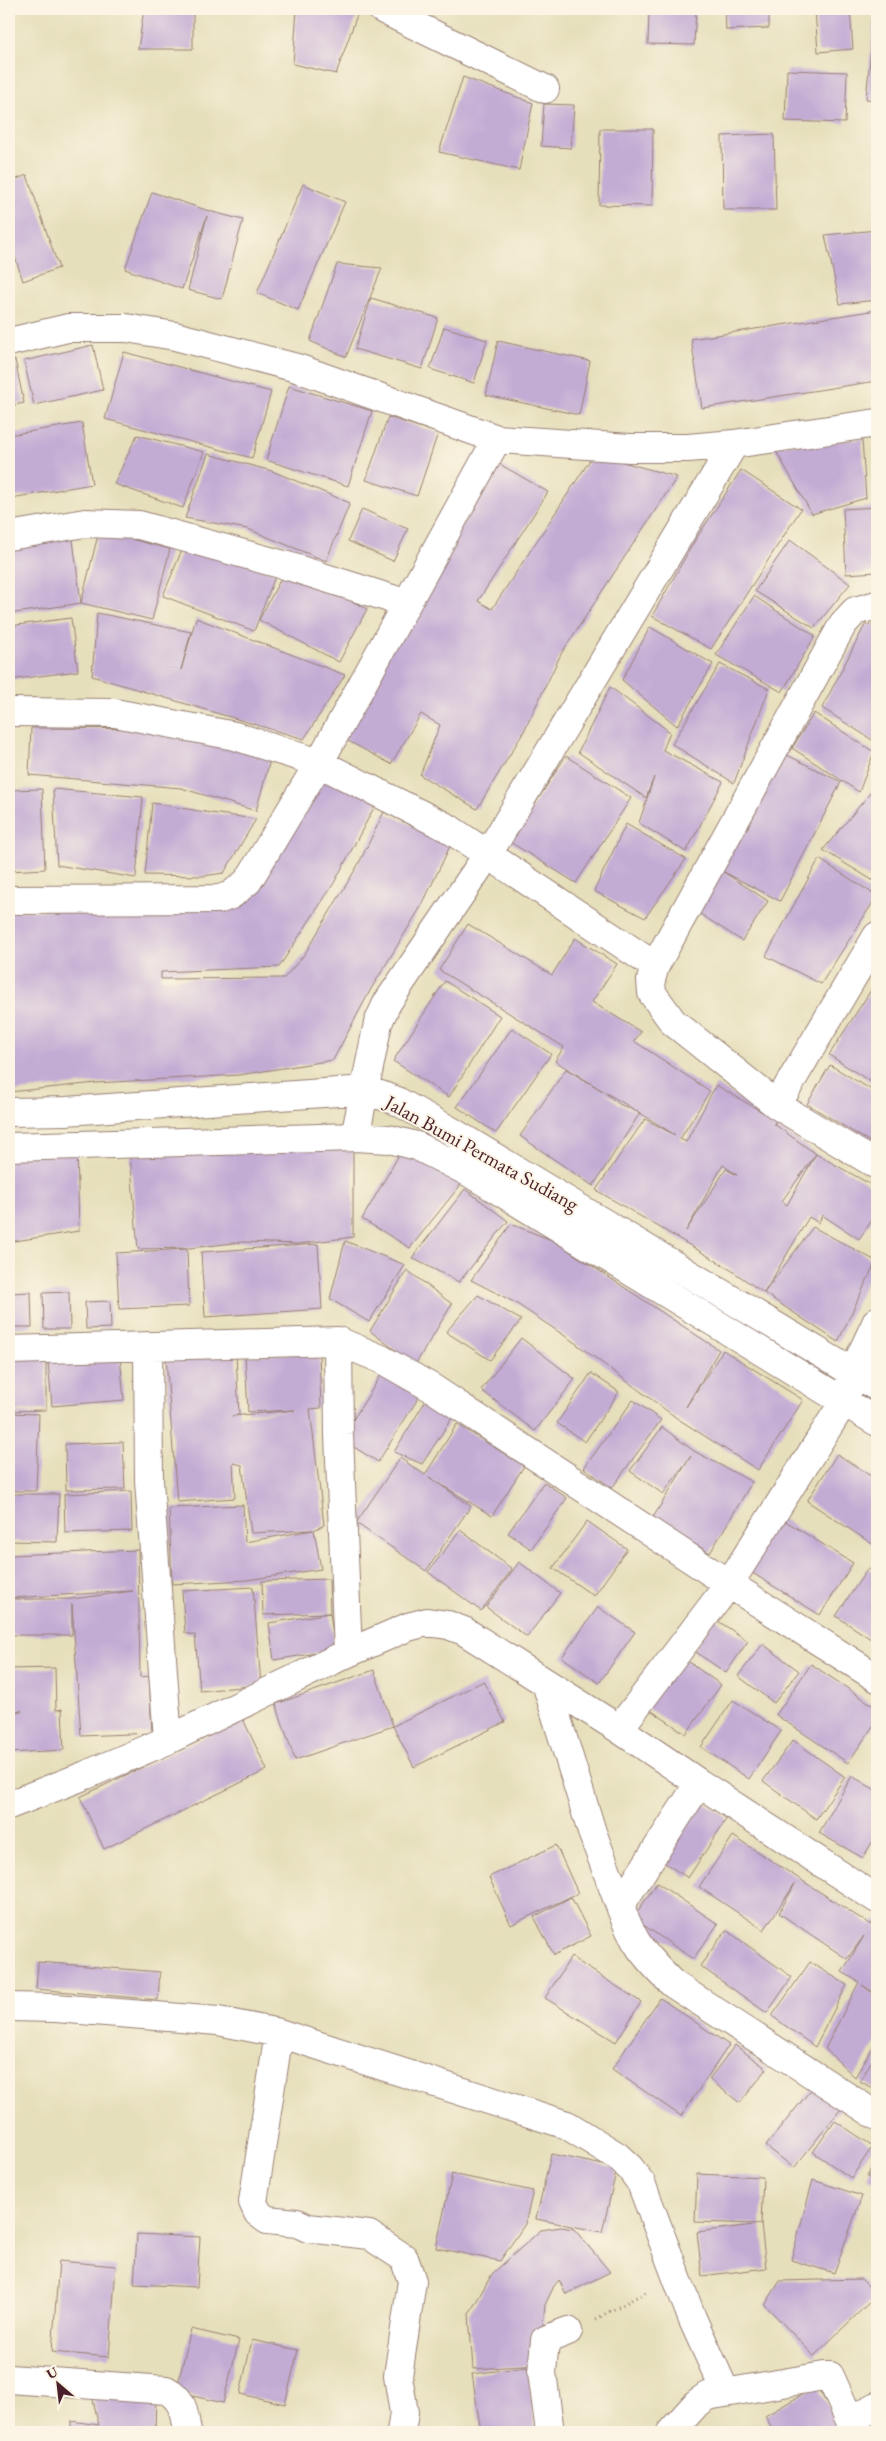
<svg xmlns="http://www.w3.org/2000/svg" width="886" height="2441" font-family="'EB Garamond',serif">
<rect width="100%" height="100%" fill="#fcf5e5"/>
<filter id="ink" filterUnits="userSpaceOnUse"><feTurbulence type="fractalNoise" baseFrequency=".02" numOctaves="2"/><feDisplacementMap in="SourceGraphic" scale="10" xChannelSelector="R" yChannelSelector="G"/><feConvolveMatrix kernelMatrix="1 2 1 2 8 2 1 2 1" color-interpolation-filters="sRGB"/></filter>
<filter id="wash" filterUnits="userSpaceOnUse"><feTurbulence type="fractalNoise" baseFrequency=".0096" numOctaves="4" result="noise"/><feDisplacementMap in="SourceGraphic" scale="20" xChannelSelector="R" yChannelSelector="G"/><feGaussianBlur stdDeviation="1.12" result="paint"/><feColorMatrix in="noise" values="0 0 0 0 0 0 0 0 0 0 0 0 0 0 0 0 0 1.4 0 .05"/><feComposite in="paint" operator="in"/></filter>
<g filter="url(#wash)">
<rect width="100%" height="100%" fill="#e6dfbb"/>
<g id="blocks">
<path fill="#c3acd4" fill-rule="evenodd" d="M144,9H193V49H138Z
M297,9H347L358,12L336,74L293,64Z
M649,9H696L694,45L648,44Z
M725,9H769V28L726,30Z
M815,9H850L853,49L818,52Z
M875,9H877V100L866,99Z
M787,70L847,72L845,123L785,121Z
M463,77L533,103L519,170L439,152Z
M544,104L574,105L571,148L541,146Z
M600,129H653L652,206L599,205Z
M774,134L776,210H723L722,136Z
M27,175L59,268L23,281L9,239V182Z
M303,184L345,202L298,310L257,293Z
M152,192L209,211L243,220L222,299L188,290L207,216L182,289L125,269Z
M877,230V300L840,304L825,235Z
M337,264L382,268L346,357L310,341Z
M371,298L438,318L422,369L355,349Z
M877,310V381L702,408L691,339Z
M444,327L487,340L474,383L430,369Z
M498,341L590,361L579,415L486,395Z
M93,345L103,390L34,405L24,361Z
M124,352L271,392L252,458L105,419Z
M15,360L24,403L9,406V361Z
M289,386L372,411L348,486L266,460Z
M388,417L438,433L417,496L366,480Z
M82,423L92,484L11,498L9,485V435Z
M137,435L204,452L183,508L114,484Z
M862,439L866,498L812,514L773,446Z
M208,454L272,471L350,503L326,561L248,529L185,518Z
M594,454L677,477L561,654L523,733L477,809L420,775L440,725L421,714L391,764L337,735L496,462L548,492L478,601L492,609Z
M741,470L801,509L711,649L652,616L694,542Z
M877,507V572L846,574L843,509Z
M362,509L408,529L393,561L348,541Z
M99,531L170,549L152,620L81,603L9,614V543L72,532L81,603Z
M186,540L276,574L254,631L163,596Z
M790,540L850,584L814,628L755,591Z
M287,567L367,609L339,662L259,620Z
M754,596L815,636L782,692L716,655Z
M97,613L191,632L181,670L196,618L345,675L304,739L92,676Z
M71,618L78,671L9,680V626Z
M877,624V743L822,708L865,625Z
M650,627L713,664L677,726L622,680Z
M720,664L769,689L734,783L672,744Z
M610,687L670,732L663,750L723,782L686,852L639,823L654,777L646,798L578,752Z
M814,713L874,752L859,792L792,748Z
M31,728L182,729L272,753L256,811L181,788L29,775Z
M781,752L841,782L780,901L722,871L768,901L742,941L694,910Z
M566,756L631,798L576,883L510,842Z
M320,769L378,800L334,883L279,967L161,972V979L284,978L304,955L358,865L384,812L451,844L422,905L371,989L333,1060L239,1075L96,1083L9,1092V911L239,908L256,886Z
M876,786H877V883L823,850Z
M42,789L45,869L9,871V790Z
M53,789L143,797L136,878L57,865Z
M152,803L211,813L256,819L224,873L203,876L145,875Z
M626,824L686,859L645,918L594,891Z
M819,859L877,896L821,984L766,956Z
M468,924L552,975L575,938L617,964L592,1002L641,1032L634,1041L710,1091L680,1139L686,1142L716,1085L776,1120L774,1124L816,1154L877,1188V1213L859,1239L822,1215L819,1223L809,1217L764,1293L813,1227L876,1261L838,1342L764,1293L725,1266L596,1190L645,1119L675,1135L640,1113L593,1186L520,1136L566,1069L603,1091L555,1061L564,1047L439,970ZM603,1091L640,1113L619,1104ZM816,1154L787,1205L782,1201ZM723,1165L737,1175L726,1169L686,1231Z
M445,981L500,1016L449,1097L393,1061Z
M873,987L877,989V1086L829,1055Z
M512,1028L551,1054L496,1133L457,1107Z
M830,1065L877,1093V1146L807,1104Z
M353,1138V1237L298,1244L242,1242L190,1248L138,1249L130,1155Z
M77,1147L79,1231L9,1242V1153Z
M403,1148L462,1183L410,1248L362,1219Z
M465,1189L508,1221L459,1282L412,1258Z
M511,1224L554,1241L719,1350L686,1407L723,1350L803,1400L758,1470L678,1419L571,1340L514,1302L471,1280Z
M345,1241L405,1265L369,1322L330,1299Z
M318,1244L322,1309L205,1317L201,1252Z
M187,1249L189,1306L119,1309L116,1253Z
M407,1270L452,1304L415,1365L370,1331Z
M31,1292L32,1327H9V1293Z
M69,1292L70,1329H44L43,1293Z
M478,1295L521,1320L490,1360L446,1332Z
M110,1301L111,1328L86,1329L85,1302Z
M521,1338L575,1379L535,1431L481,1390Z
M319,1352L321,1408L310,1409L324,1525L314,1530L321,1569L247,1580L172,1584L169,1508L243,1505L245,1542L313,1530L251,1533L242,1465L233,1463L235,1498L177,1502L166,1358L236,1355L239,1415L232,1416L295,1410L248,1412L245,1356Z
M120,1355L124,1400L52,1406L48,1361Z
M9,1358H46V1410L9,1411Z
M591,1373L619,1392L585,1442L557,1423Z
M381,1375L419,1397L378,1462L341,1439Z
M428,1397L452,1418L422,1464L394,1452Z
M633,1400L661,1420L612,1488L584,1468Z
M9,1413L39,1414L36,1491H9Z
M457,1424L524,1466L492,1516L429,1477L471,1506L426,1571L356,1523L400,1458L425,1475Z
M662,1427L694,1451L752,1482L710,1553L652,1519L691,1456L663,1494L630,1471Z
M123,1442L125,1489L66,1490L65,1444Z
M837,1454L877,1480V1547L807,1501Z
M544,1482L567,1498L531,1549L508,1533Z
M131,1491L132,1531L65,1533L64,1494Z
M9,1494H59L57,1542L9,1541Z
M779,1517L853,1563L820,1615L746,1569Z
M587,1521L627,1549L594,1596L553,1568Z
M460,1530L512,1569L481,1611L428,1572Z
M138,1550L140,1677L149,1676L152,1733L81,1736L72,1604V1635H9V1599H72L133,1591L9,1598V1555Z
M519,1562L560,1593L527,1637L486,1607Z
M868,1568L877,1574V1643L836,1616Z
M329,1579L330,1613L263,1615L262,1581Z
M253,1587L261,1685L200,1691L195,1635L185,1633L182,1591Z
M598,1607L635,1632L599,1683L562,1657Z
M330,1613L335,1650L274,1660L269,1623Z
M715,1619L748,1641L726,1673L693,1650Z
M763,1644L799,1671L774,1703L738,1676Z
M679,1655L721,1685L686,1734L643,1705Z
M811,1664L877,1708V1720L848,1763L776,1715Z
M55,1668L56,1710L62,1709L64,1750L9,1753V1712L22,1711H9V1669Z
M374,1670L393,1726L295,1760L276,1704Z
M484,1681L505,1722L414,1767L393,1726Z
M733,1700L781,1731L749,1779L701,1747Z
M243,1719L267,1770L104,1849L80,1797Z
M793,1740L845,1777L816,1819L763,1781Z
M852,1776L877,1791V1834L863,1858L819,1833Z
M694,1796L727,1818L688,1878L654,1856Z
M733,1836L871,1925L875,1919L877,1920V1994L862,1985L877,1996V2040L855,2077L825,2049L859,1982L842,1972L864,1936L847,1959L779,1913L796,1882L764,1930L699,1887Z
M556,1845L578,1893L511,1925L489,1877Z
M657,1883L718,1924L693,1959L633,1918Z
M571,1897L591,1936L554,1955L534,1917Z
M726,1930L792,1977L767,2013L700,1966Z
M571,1957L641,2002L616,2042L545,1998Z
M38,1962L160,1972L158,2000L36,1989Z
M810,1962L847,1985L815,2047L772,2016Z
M660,1998L729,2045L681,2116L612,2069Z
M735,2045L767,2069L740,2103L709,2079Z
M877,2052V2091L860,2081Z
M816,2083L844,2105L794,2168L766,2146Z
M835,2121L873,2146L851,2178L813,2152Z
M551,2154L617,2168L602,2232L536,2219Z
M877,2157V2182L867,2177Z
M452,2174L533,2191L525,2224L500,2261L436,2248Z
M697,2174L763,2177L761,2224L695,2222Z
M813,2180L862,2196L834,2273L791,2260Z
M761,2224L766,2268L702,2276L697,2232Z
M561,2227L574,2229L610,2272L566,2294L559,2280L554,2286L545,2305L539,2365L473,2369L469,2314L492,2274L541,2230Z
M137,2234L200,2237L197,2287L134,2284Z
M59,2261L116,2266L109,2357L52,2352Z
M861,2279L877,2295L814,2356L765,2305L780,2281Z
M191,2329L239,2340L223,2403L176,2392Z
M252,2340L298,2350L285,2404L240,2394Z
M527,2367L536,2432H481L472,2374Z
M817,2386L842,2432H774L765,2416Z
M90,2388L156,2395L155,2432H71V2421L99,2425Z"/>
</g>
</g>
<g filter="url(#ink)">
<use href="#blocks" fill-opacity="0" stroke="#987f73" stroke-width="1"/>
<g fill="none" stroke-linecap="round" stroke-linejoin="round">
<defs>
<path id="minor" d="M382,9L545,89
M9,342L68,328H126L175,336L297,368L497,439L630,448H688L734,444
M9,536L85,523L139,525L291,567L405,603
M877,605L855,611L843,624L655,966L651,980L652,993L673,1022L777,1105L877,1165
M9,712L115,713L235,736L319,763L448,828L655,966
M9,900L220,899L231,895L248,881L319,763L497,439
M777,1105L877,936
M9,1112L66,1111L366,1090L397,1101L451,1131L877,1387
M355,1137L378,1023L387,1003L488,854L734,444L877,423
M9,1147L355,1137L389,1139L417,1146L470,1173L877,1422
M338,1341L339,1435L348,1653
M148,1346L149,1481L168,1740
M9,1350L338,1341L381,1359L432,1388L729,1584L877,1678
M546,1683L592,1832L620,1906
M619,1729L729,1584L845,1400L853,1372L877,1321
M699,1783L877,1899
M9,1805L86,1775L168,1740L348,1653L408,1627L427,1622L448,1625L464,1631L619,1729L699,1783L620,1906C633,1943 645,1957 673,1984L877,2116
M9,2007L56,2008L218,2021L279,2033L567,2125L617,2156L630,2168L641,2183L692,2318L725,2391
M279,2033L253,2202L258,2213L267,2220L297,2223L308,2228L369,2235L404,2258L412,2281L398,2376L404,2413L401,2432
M9,2379L166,2390C184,2399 184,2414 187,2432
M850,2420L877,2406
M550,2432L542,2372L545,2340L568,2331
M671,2432L697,2403L707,2396L824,2376H830L855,2432"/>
</defs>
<use href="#minor" stroke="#987f73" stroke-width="30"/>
<path stroke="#987f73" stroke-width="3" stroke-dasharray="1 4" stroke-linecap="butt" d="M596,2319L648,2291"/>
<use href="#minor" stroke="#fff" stroke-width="28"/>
</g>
</g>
<g text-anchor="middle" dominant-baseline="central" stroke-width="4" stroke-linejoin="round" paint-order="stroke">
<g font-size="20" fill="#4a1f2b" stroke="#fcf5e5">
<text transform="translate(482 1153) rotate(29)">Jalan Bumi Permata Sudiang</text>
</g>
</g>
<rect width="886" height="2441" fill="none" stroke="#fcf5e5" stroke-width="30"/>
<g transform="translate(58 2384) rotate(332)" stroke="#fcf5e5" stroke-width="4" paint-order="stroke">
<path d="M0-4L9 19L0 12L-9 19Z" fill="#4a1f2b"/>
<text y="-8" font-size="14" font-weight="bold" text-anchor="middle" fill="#4a1f2b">U</text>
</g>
</svg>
